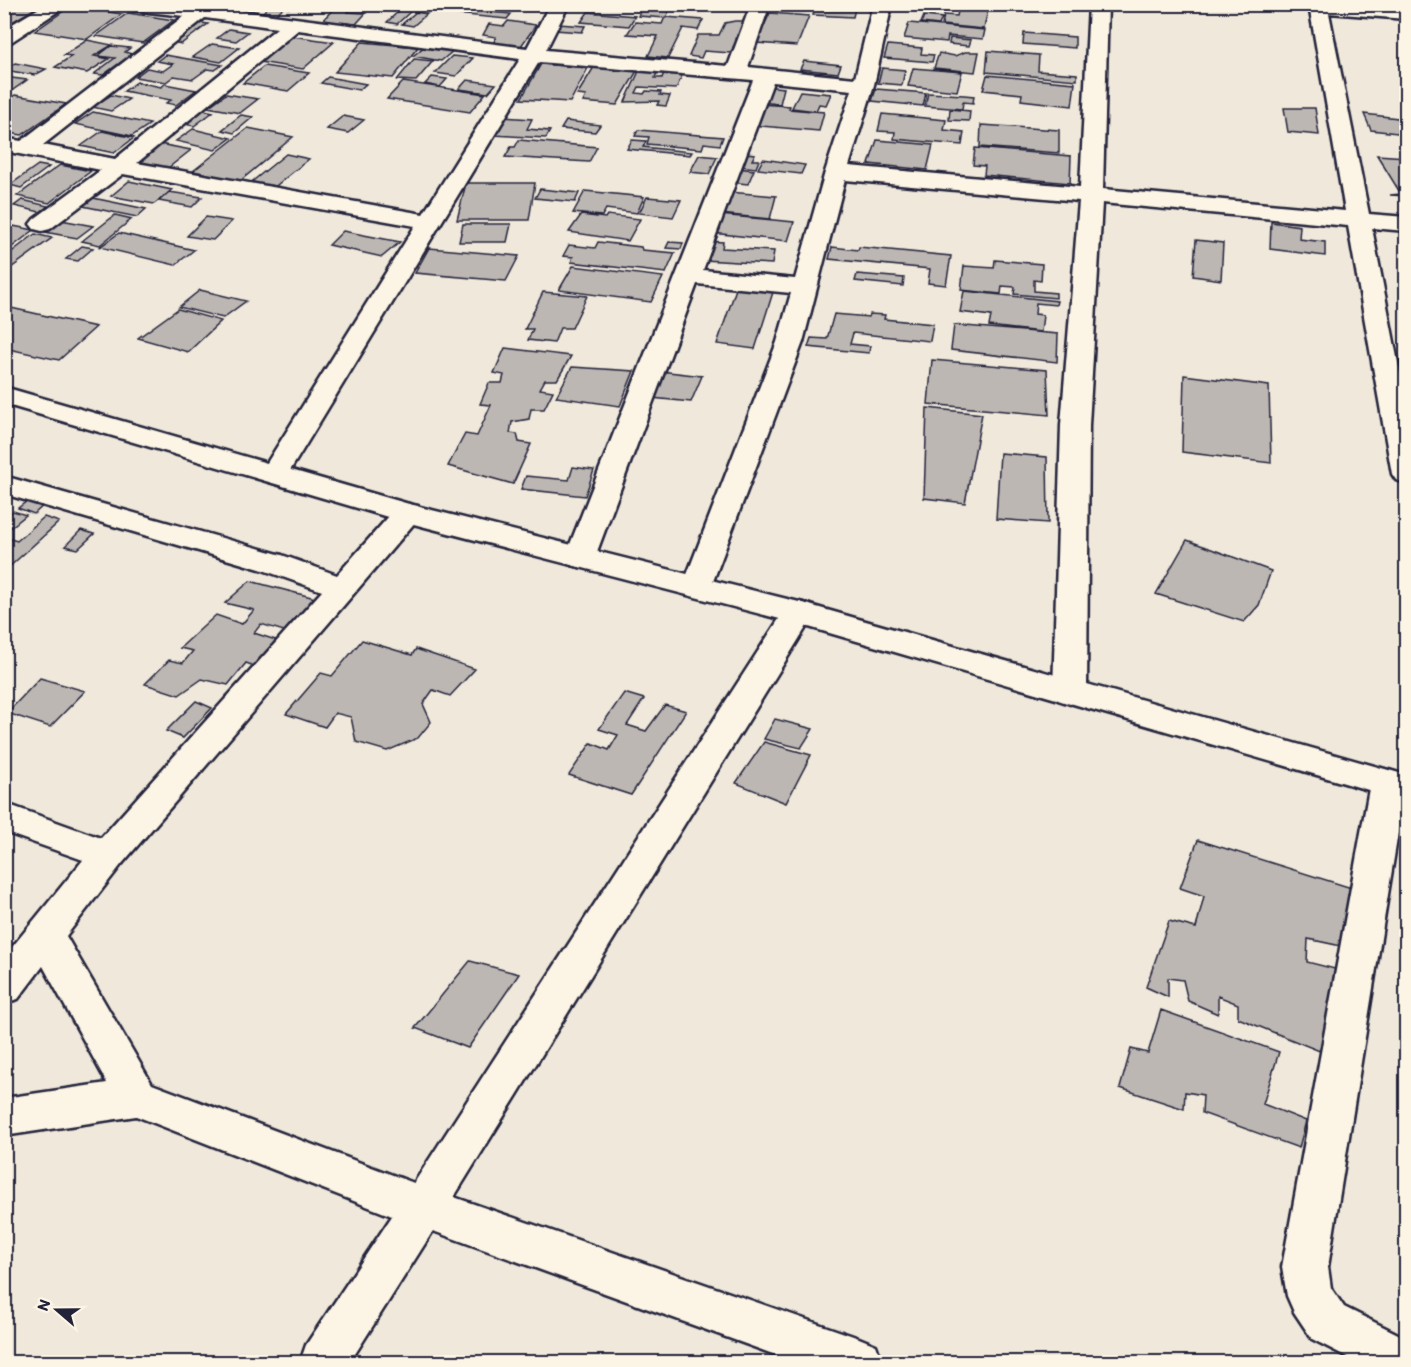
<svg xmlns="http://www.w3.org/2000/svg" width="1411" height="1367" font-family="Itim,sans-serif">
<rect width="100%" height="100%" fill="#efe8db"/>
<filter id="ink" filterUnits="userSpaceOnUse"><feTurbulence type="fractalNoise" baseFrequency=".0167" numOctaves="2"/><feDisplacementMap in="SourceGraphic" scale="12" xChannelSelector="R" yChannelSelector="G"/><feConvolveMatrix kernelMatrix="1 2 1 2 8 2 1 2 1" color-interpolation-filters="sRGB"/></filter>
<g filter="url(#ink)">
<path fill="#bcb7b3" stroke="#22223b" stroke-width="1.5" d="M4,4H43L4,27Z
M186,4H237L232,9Z
M271,4H293L289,8L284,7L276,14L262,13Z
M338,4H374L371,8L353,6L348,12L366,13L356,24L322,21Z
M421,4H455L451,9Z
M506,4H546L540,10L505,6Z
M643,4H672L666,18L638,16Z
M816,4H856L853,17L813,15Z
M967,4H989L984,29L942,25L944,15L957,16L959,7L966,8Z
M71,6L122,14L87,39L35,31Z
M401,9L411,11L397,24L387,22Z
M459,9L511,14L507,19L454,14Z
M416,12L427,14L413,26L402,24Z
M588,12L635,16L629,26L581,22Z
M128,13L174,20L143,43L96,36Z
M770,13L809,16L797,46L756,43Z
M924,16L942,18L939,25L921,23Z
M665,17L703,20L698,30L683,28L668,58L648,56L658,36L627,34L635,22L662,24Z
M508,21L536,25L521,46L493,44L496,37L483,35L489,24L504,26Z
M735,21H744L741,28L745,30L742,34L737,35L736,41H739L734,45L731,53L704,51L701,58L689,56L698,35H719L725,23Z
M195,22L208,24L181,44L168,41Z
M909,23L985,30L983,39L948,36L947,42L904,38Z
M558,24L585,26L582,32L555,30Z
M229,29L248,32L236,41L217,38Z
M1024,33L1075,37V48L1023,44Z
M285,35L334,42L303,69L253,61Z
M950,38L971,40L969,46L949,44Z
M87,40L112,45L94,56L109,59L87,73L55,67L72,56L64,55Z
M362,42L418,47L393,78L335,72Z
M212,44L239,48L221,62L193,57Z
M888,45L922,48L921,54L934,55L932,62L884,58Z
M111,46L130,48L125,52L132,54L103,75L94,74L115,58L98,56Z
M425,46L453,51L441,61L413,56Z
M988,51L1039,55L1038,71L1077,74V80L986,72Z
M965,52H979L975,72L934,68L939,53L955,56Z
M165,55L222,65L215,70L207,69L193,79L174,76L166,82L135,77L147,68L163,71L173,64L157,61Z
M452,56L473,58L456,76L435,73Z
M414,59L433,61L416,81L397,80Z
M804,61L841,65L838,73L800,69Z
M15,63L46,69L35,75L4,70Z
M541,64L588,68L570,102L521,99Z
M264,66L309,73L288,91L243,83Z
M594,67L637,71L617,105L583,102L586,96L577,95Z
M882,68L905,70L902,85L878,83Z
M913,68L962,72L957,91L908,86Z
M640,69L658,70L655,78H662L665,70L684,71L676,89L639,87L636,93L644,94L646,91L661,92L660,95L670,96L666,106L657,105L659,101L625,102Z
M987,75L1075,83L1072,106L1021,100L1022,94L983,90Z
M4,77L27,80L10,92H4Z
M328,77L366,84L359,90L321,83Z
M432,77L447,79L440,87L425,84Z
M467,80L496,84L488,93L459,89Z
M137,82L161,87L165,84L196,90L176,105L166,103L171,100L124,91Z
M403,82L485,94L470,112L387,99Z
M764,86L784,88L780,104L759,102Z
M876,89L926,93L923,106L872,101Z
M800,91L831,94L826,105L819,104L816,111L792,108Z
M928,93L964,95L974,96L973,103L963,102L962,109L925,106Z
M226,94L258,99L240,113L208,107Z
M15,95L66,104L22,135L4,132V102Z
M111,95L129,99L111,111L92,107Z
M758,104L790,106L789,109L824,112L819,131L750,125Z
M194,108L213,112L194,126L176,122Z
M1284,108H1315L1319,135L1288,132Z
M950,109L970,111L969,121L949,120Z
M93,112L150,124L132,136L75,124Z
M882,114L946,120L944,130L964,132L962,145L894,139L895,132L878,131Z
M1364,114L1406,119V134L1371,130Z
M241,115L253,117L234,133L222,130Z
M343,116L364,120L348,133L327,129Z
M502,117L532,119L527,129L550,131L546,138L493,135Z
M566,121L600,125L595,132L561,129Z
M981,125L1059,130V153L980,147Z
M248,128L293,137L240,181L193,171Z
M193,129L231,138L215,150L176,141Z
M638,130L723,137L720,145L704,143L702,149L647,144L649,137L635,136Z
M102,131L134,138L114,153L81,146Z
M519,140L597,147L589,162L505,157L511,147H515Z
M632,140L646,141L643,147L692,152L690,155L627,149Z
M877,140L933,145L927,170L869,164Z
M154,143L191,150L168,168L131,161Z
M975,148L1071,156L1070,183L984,175L985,166L973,165Z
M745,153L755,154L752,160H759L756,168L739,166Z
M286,154L309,159L272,189L249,184Z
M699,155L717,157L709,174L690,172Z
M1377,155L1406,157V196L1390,195L1401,194Z
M763,159L805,165L801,174L758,169Z
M38,165L49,167L21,188L10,185Z
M60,165L91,171L49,203L17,196Z
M737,168L754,170L748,184L730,182Z
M129,181L172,190L154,204L111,196Z
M466,183H535L529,220H457Z
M540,189L579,193L575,202L535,198Z
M585,191L644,197L637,213L606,209L602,216L573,213Z
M169,192L202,197L192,207L159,201Z
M728,192L776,196L770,219L720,214Z
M647,197L681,200L673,217L639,213Z
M93,198L146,209L137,217L83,206Z
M22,200L48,206L40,212L14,206Z
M115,215L132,219L100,245L82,241Z
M581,215L605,218L607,215L640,219L628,241L569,232Z
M719,215L794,222L788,241L712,233Z
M206,217L232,221L213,240L187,236Z
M61,220L93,226L77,238L45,232Z
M1271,222L1300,226L1299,239L1325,242V256L1270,249Z
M463,224H511L507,242H459Z
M13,226L34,230L12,247L4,245V233Z
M343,231L400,242L382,257L329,245Z
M119,233L194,250L175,265L100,247Z
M35,234L52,238L4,273V253L9,254Z
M1196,240L1223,243L1221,280L1193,276Z
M708,241L723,242L722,248L774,251L772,264L704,260Z
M598,242L641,247L642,250L675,253L666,273L571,262L573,257L563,256L569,245L595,248Z
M669,242L683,243L681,249L666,248Z
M82,246L93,248L78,261L66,259Z
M832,247L858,250L859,247L951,256L946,285L928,283L930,269L829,259Z
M429,248L519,256L506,281L415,273Z
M995,260L1042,264L1041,281L1034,280V291L1056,293V298L1014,294L1015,287L1002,286L1001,294L961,290L964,266L994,268Z
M573,266L663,277L651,302L559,290Z
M857,274L904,278L903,286L855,281Z
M738,283L775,286L755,349L717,344Z
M200,290L246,301L223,318L179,307Z
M964,291L1057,301L1056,305L1036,303L1035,314L1043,315L1041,332L989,326L991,316L960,312Z
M543,292L587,296L572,328H560L554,343L528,340L533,329H525Z
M11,308L96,327L59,360L4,348V313Z
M178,309L221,321L188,352L138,338Z
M834,314L869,317L870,314L885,315L884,319L933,324L930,341L853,333L850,344L870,346L869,353L808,347L811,338L827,339Z
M954,325L1058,334L1057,362L951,350Z
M505,348L571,356L557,380H545L540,389L553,391L544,409H531L529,419L512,422L510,433L517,434L519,442L531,444L513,484L448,466L465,434L477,436L491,405L480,404L489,383H502L504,375L494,373Z
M932,360L1047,370L1049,415L928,404Z
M572,367L634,371L620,406L556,397Z
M660,371L702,376L691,402L652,398Z
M1184,375L1269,386L1271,463L1182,452Z
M927,408L982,414L965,503L924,498Z
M1000,453L1047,457L1048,523L996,519Z
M573,467L594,470L585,496L521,489L526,476L569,480Z
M31,498L46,503L34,514L18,508Z
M13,511L26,515L4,533V518Z
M44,517L59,522L7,569L4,568V537L17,541Z
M81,530L94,534L78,549L65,546Z
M1187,540L1271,571L1259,605L1244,622L1156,594Z
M250,581L315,598L287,632L261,624L254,633L279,641L254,666L246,663L228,685L202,679L179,695L145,684L169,660L183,663L193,651L180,648L216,615L242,624L254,610L225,603Z
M362,640L412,655L416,649L475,669L450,696L433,690L423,704L431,722L418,738L387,751L356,742L351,717L335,713L325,727L286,714L321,673L332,676Z
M40,678L85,691L50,727L7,713Z
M624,693L644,699L627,725L646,731L665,705L686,711L631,795L569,775L591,743L609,750L618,735L599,729Z
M196,701L212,708L183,738L166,731Z
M775,719L813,729L801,748L764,739Z
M764,742L811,755L786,803L736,783Z
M1198,840L1358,890L1346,947L1308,939L1307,962L1339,970L1327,1054L1238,1018V1004L1218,996V1014L1188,1001L1183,980L1168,978V997L1146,987L1169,921L1196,928L1204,896L1180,888Z
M470,961L519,974L468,1048L415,1028Z
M1161,1010L1279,1052L1263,1104L1306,1121L1299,1148L1202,1113L1203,1095L1185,1092L1184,1109L1120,1088L1131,1049L1148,1053Z"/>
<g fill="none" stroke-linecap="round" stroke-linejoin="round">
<defs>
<path id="street" d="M46,4H69L11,42L4,44V29Z
M122,4H187L527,48L550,4H569L546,50L728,66L751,4H770L748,67L855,78L873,4H892L874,85L849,166L1080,187L1089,4H1108L1103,189L1345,211L1310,11L1284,8L1282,4H1371L1406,7V19L1329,13L1369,214L1406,217V231L1372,228L1406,404V483L1396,480L1392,474L1348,226L1102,203L1089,425L1087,692L1082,700L1070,704L1058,700L1053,692L1061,425L1079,201L845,180L803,342L709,592L698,595L687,592L683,585L777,342L791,293L697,284L595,557L591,564L580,567L569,564L565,557L753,80L539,62L288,474L284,480L274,483L264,480L260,474L415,226L123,174L50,229L42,231L34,229L30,224L34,219L101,170L4,151V138L21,141L184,16L131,10L124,8ZM205,18L277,28L115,159L43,145ZM298,30L520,59L423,214L137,163ZM773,82L852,90L825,172L795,279L703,270Z
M4,476L282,555L337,575L398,506L408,504L418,506L423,513L121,865L66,936L152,1084L414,1183L788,605L799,602L810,605L815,613L454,1197L859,1338L876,1345L882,1362H795L433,1231L350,1362H300L306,1345L392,1216L136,1116L4,1136V1098L107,1083L43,966L18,999L4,1003V957L83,860L4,832V803L101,838L322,591L260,569L4,494Z
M1388,770L1400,774L1406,783L1328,1267L1331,1288L1344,1307L1406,1338V1362H1357L1312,1339L1294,1312L1287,1296L1282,1267L1370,783L1376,774Z"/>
<path id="primary" d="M4,387L416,506L799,602L1406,775V801L795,623L398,520L4,404Z"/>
</defs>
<use href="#street" stroke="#22223b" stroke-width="5"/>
<use href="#primary" stroke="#22223b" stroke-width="5"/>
<use href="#street" fill="#fcf5e5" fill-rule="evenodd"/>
<use href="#primary" fill="#fcf5e5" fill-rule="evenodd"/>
</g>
</g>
<rect width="1411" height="1367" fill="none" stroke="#fcf5e5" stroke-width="24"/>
<rect x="12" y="12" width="1387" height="1343" fill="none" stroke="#22223b" stroke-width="2" filter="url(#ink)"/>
<g transform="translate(57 1310) rotate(290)" stroke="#fcf5e5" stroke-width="4.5" paint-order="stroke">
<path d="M0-4.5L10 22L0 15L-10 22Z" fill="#22223b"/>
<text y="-9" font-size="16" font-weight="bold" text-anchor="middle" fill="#22223b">N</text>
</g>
</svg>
